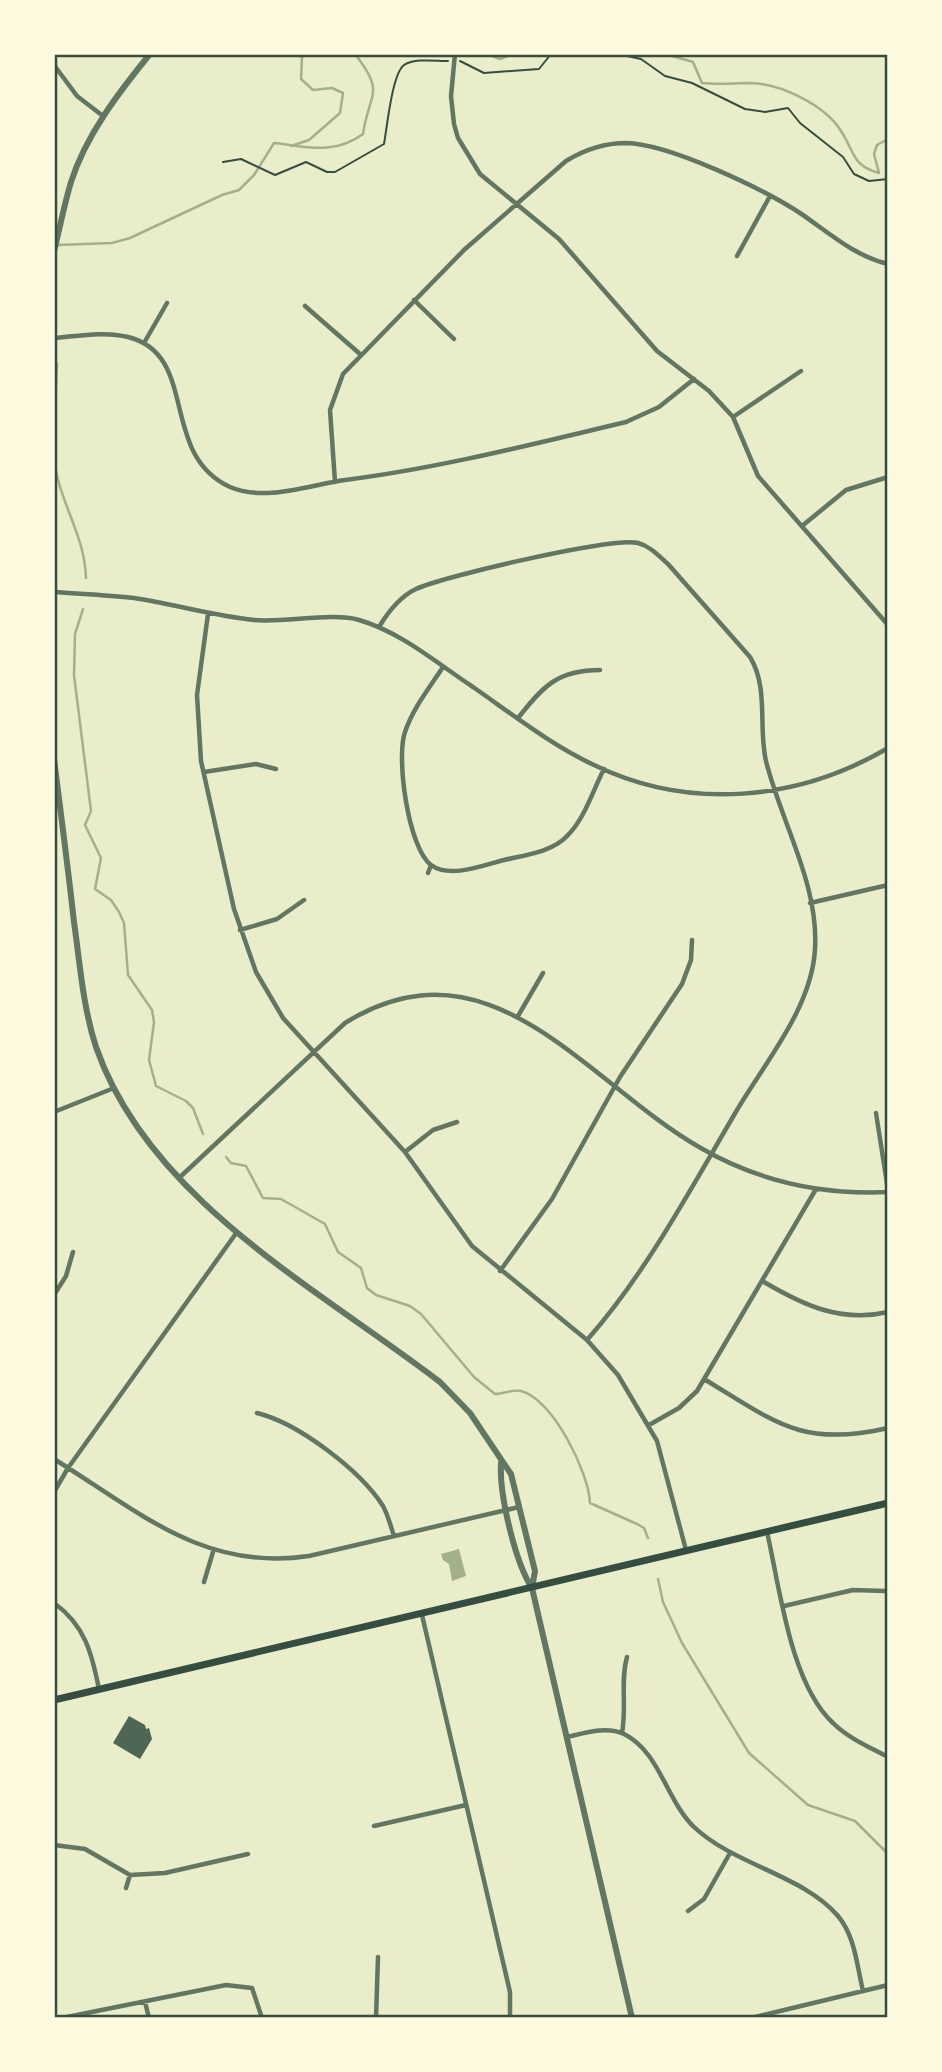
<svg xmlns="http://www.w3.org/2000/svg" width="942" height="2072" font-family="Figtree,sans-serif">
<rect width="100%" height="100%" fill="#e9edc9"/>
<path fill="#a3b18a" d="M459,1549L466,1576L452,1581L449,1564L443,1560L441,1554Z"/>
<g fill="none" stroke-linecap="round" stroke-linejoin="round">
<path stroke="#a3b18a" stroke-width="2.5" d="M487,54L500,59L513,54
M665,54L693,62L702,83C719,85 735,83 751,83C781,84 825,105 841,131C855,152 851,165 879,173L874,154L877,145L888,139
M291,146L309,140L340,113L343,93L332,88L313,90L301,79L302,57L295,54
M58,245L112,243L130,238L222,195L239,190L254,175L274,143C305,146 333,156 363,134C369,92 386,94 355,54
M54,428L57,364
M54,456C57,499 85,534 86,578
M83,609L75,634L74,675L91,811L85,825L101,858L95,889L111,900L119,912L124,923L128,975L152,1010L154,1022L149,1060L156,1086L186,1101L193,1108L203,1134
M226,1157L231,1163L246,1166L263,1198L281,1199L325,1224L338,1252L361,1268L367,1288L376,1295L410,1306L421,1314L474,1377L495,1394C503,1394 514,1389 521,1391C553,1399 589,1473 590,1503L637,1524L644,1528L648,1538
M658,1579L663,1602L682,1643L749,1753L808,1805L855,1821L888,1854"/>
</g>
<path fill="#4f6655" d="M129,1716L145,1725L146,1729L149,1728L152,1739L140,1759L113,1743Z"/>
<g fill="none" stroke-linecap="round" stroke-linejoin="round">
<path stroke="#344e41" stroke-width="2" d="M618,54L641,59L665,76L692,83L745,109L765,112L788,108L800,123L843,157L854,174L869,181L888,179
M460,61L484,73L539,69L551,54
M223,162L241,159L275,175L306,162L327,172H335L384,144C387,128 392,74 404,65C415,58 435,61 448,61"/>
<path stroke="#617663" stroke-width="4.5" d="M455,54L451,96L454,124L458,138L480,174L559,239L657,351L709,391L733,417L758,476L888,625
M54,65L77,96L103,116
M737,256L770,196
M414,300L454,339
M305,306L360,354
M54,338C78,336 105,331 128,337C200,355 158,454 230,487C265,502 309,485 345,480C440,468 533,444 626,422L659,407L694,379
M144,343L167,303
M733,417L801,371
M335,482L330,410L343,374L464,250L566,161C584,150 604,143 626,143C670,144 763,189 800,213C828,232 854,256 888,264
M802,526L846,490L888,477
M54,592C81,594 107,595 134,598C174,604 213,616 254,620C284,623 333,612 359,620C401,632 438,664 473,687C512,714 551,745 594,765C689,811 798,801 888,748
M208,614L197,695L201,761L234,909L256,972L283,1018L405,1152L472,1246L587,1340L618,1375L657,1441L686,1550
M379,627C388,612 399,597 416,589C444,576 612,537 638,543C650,546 659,556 668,564L750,657C769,688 758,727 766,761C781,822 819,884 815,949C812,1007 766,1061 737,1110C691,1188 647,1272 587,1340
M443,667C430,687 413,708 405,732C396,757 408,848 431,865C450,879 484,865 504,860C525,855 553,852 568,835C585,818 593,790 604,769
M518,718C543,686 558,670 600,670
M204,772L256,764L276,769
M428,873L431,865
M810,903L888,885
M240,930L277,919L304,900
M518,1016L543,973
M54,1112L114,1088
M876,1113L888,1190
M405,1152L433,1130L457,1122
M179,1178L345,1023C490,933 586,1082 699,1147C757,1181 821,1195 888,1192
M500,1271L552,1199L620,1077L682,984L691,960L692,940
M764,1282C803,1305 841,1323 888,1312
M54,1295L66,1276L73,1252
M704,1379C775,1422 802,1448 888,1428
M257,1413C298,1423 360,1470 383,1506C388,1515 391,1527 394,1536
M649,1425L679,1408L697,1391L816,1189
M54,1459C138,1511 204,1572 309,1556L519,1507
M54,1492L68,1468L237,1232
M767,1532C780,1588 790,1683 833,1723C848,1738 869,1747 888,1757
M204,1582L213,1552
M54,1603C85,1625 92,1654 99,1689
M784,1606L853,1590L885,1591
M422,1615L510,1992V2018
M622,1733C627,1705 620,1681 627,1657
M567,1737C585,1733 606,1726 624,1734C660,1752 666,1800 694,1827C734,1865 803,1875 838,1916C855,1936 857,1966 863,1991
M374,1826L466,1805
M54,1845L85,1849L130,1875L165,1873L248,1854
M126,1888L130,1875
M688,1911L704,1899L730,1853
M145,2002L149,2018
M62,2018L226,1985L252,1988L262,2018
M376,2018L378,1957
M751,2018L888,1985"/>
<path stroke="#617663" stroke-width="6" d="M54,251C60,228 64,205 71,182C86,135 119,92 150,54
M54,759C61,814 68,868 74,922C80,964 83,1007 96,1047C149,1200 319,1289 440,1382L470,1413L511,1474L535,1571L532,1588
M501,1463C499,1494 515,1562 532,1588L632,2018"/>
<path stroke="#344e41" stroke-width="7" d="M54,1700L888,1503"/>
</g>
<rect width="942" height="2072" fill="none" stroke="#fefae0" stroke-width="112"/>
<rect x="56" y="56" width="830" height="1960" fill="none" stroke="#344e41" stroke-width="2.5"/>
</svg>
